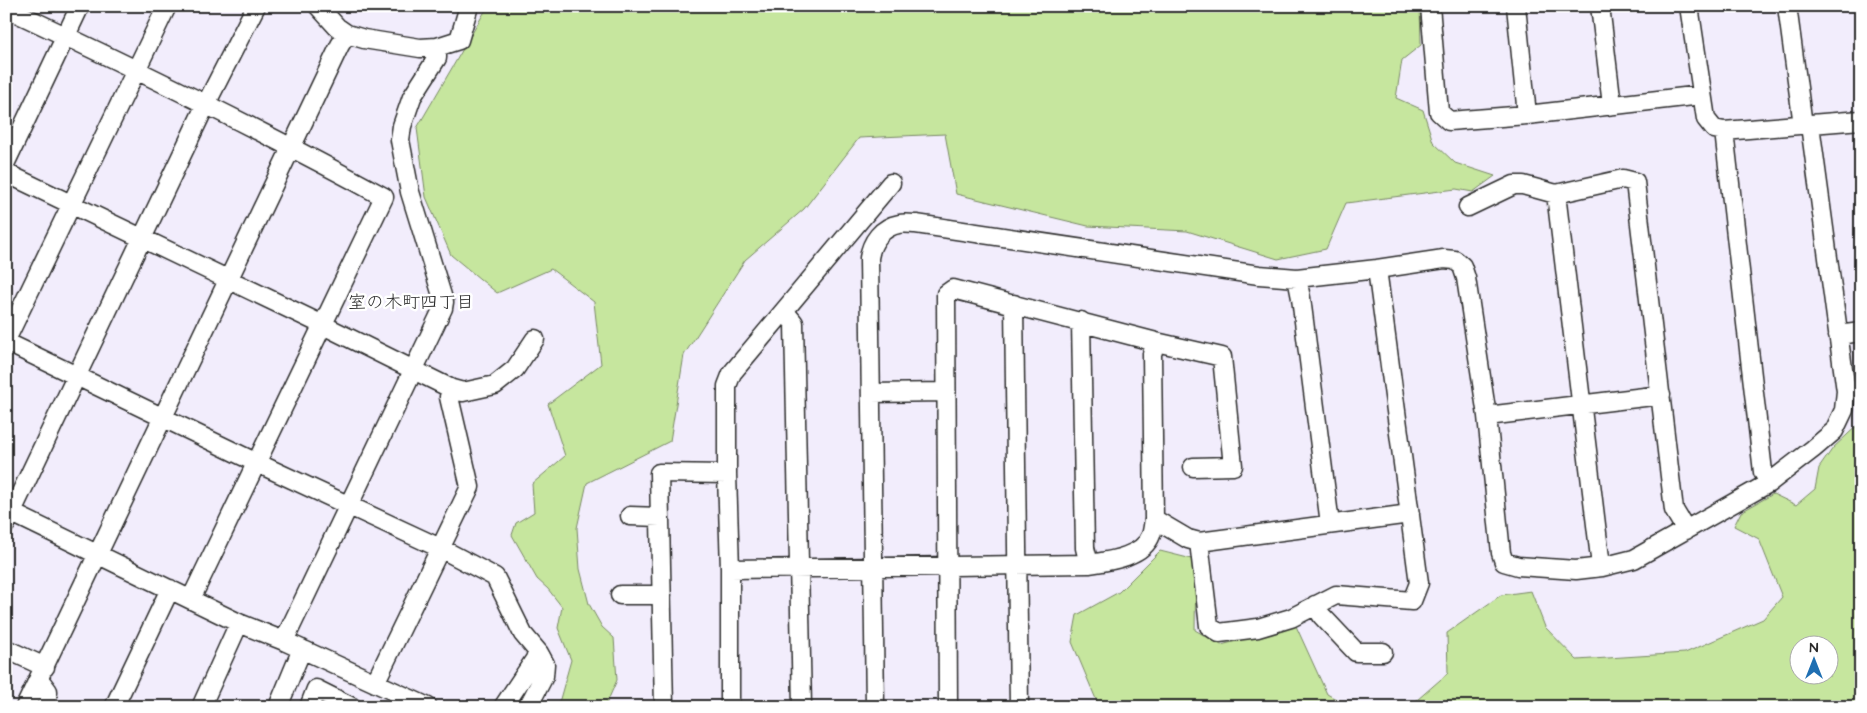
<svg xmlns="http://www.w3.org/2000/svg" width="1867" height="713" font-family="'Architects Daughter','Klee One',sans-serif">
<rect width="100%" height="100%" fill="#f2edfc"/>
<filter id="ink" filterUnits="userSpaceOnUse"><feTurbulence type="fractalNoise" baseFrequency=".02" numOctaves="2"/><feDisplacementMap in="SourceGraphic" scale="10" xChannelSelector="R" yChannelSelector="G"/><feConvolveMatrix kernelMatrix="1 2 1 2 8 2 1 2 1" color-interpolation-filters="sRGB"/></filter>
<g filter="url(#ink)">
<path fill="#c6e69e" stroke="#788864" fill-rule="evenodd" d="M488,6H1420L1421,45L1402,60L1396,98L1423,110L1433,142L1455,163L1495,176L1473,192L1456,189L1346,203L1326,249L1278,259L1187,231L1088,226L956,194L945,134L859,138L804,209L745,260L684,355L670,441L587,483L577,528L580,569L589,604L602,627L614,638L617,680L605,707H555L560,699L571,660L558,628L562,607L548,589L537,579L512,535L516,523L534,512L532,484L565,456L548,404L601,364L594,302L551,269L497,293L451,255L426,197L417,128Z
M1861,422V707H1409L1448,673L1447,633L1501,595L1531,591L1545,627L1577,660L1685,653L1763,619L1782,597L1759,539L1734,526L1741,512L1773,494L1796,505L1815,489L1819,468L1833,448ZM1800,646H1830V676H1800Z
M1160,551L1196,560L1195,630L1221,645L1296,626L1327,694L1350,707H1098V704L1072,642L1077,615L1119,592Z"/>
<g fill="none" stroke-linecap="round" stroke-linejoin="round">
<defs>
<path id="street" d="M318,6L337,27L347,34L364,39L420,48L437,47L459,40L469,6
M1430,6L1439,112L1449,121L1527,115L1702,95
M1516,6L1527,115
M1600,6L1612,105
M1689,6L1706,119L1714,129L1724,131L1861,120
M1787,6L1803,125
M6,8C134,68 260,129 384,197L191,599
M1724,131L1763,472L1769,483
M6,162L80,6
M6,173L321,324L452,389L463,392L495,385L515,369L535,339
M1556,194L1600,558L1602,567
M1468,207L1514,185H1523L1556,194L1623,179L1635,182L1674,510L1686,530
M1297,278L1301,298L1330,524
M1014,304L1019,707
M785,312L794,323L802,707
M1081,321L1085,548L1089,564
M1838,335L1861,332
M6,340L167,6
M6,342L255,462L440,548L495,577L523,634L539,653L545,664L544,676L528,707
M871,393L945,392
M1487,416L1661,395
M6,510L239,623L284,641L428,707
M630,516L660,517
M1154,519L1188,539L1199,542L1410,514
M6,524L206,104L256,6
M1199,542L1209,626L1219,633L1258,628L1291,618L1336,595L1412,601L1419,583L1377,269
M730,569L1089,564C1109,561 1143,557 1151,535C1153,530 1153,524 1154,519L1152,354L1156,342
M620,595H662
M1315,605L1322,616L1356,652H1383
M284,641L443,308L444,302L410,192L400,140L402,126L412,97L437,58V47
M6,649L45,667
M39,679L48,691L47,707
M375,683L470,487L449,397L452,389
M25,707L340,45L347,34
M114,707L170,589
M201,707L239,623
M278,707L302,649
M309,707L316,689L352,707
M503,707L535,659L540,655
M664,707L659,473L727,474
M730,707V569L727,474V386L732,373L891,183
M875,707L869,258C871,242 882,227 899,224C904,223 911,224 916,224L1259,275L1297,278L1377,269L1444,259L1455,260L1462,266L1466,278L1487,416L1501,553L1504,562L1518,566L1576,570L1602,567L1634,559L1769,483L1813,449L1834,431L1844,410L1846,391L1810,125
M948,707L946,294L953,289L1156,342L1222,357L1233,466L1193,467"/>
</defs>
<use href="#street" stroke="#2b2b2b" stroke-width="21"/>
<use href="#street" stroke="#fff" stroke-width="18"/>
</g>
</g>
<g text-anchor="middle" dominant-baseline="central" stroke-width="5" stroke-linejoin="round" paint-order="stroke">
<g font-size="18" fill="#2b2b2b" stroke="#fff">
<text x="411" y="302">室の木町四丁目</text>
</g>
</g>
<rect width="1867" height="713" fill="none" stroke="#fff" stroke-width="25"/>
<rect x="12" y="12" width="1842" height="688" fill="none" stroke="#2b2b2b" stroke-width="2" filter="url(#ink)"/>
<g transform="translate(1814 660)"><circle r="24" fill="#ffffff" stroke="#aaaaaa"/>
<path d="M0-4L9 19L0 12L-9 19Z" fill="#1f6fb2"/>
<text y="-8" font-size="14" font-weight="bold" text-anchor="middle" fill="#2b2b2b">N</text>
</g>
</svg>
